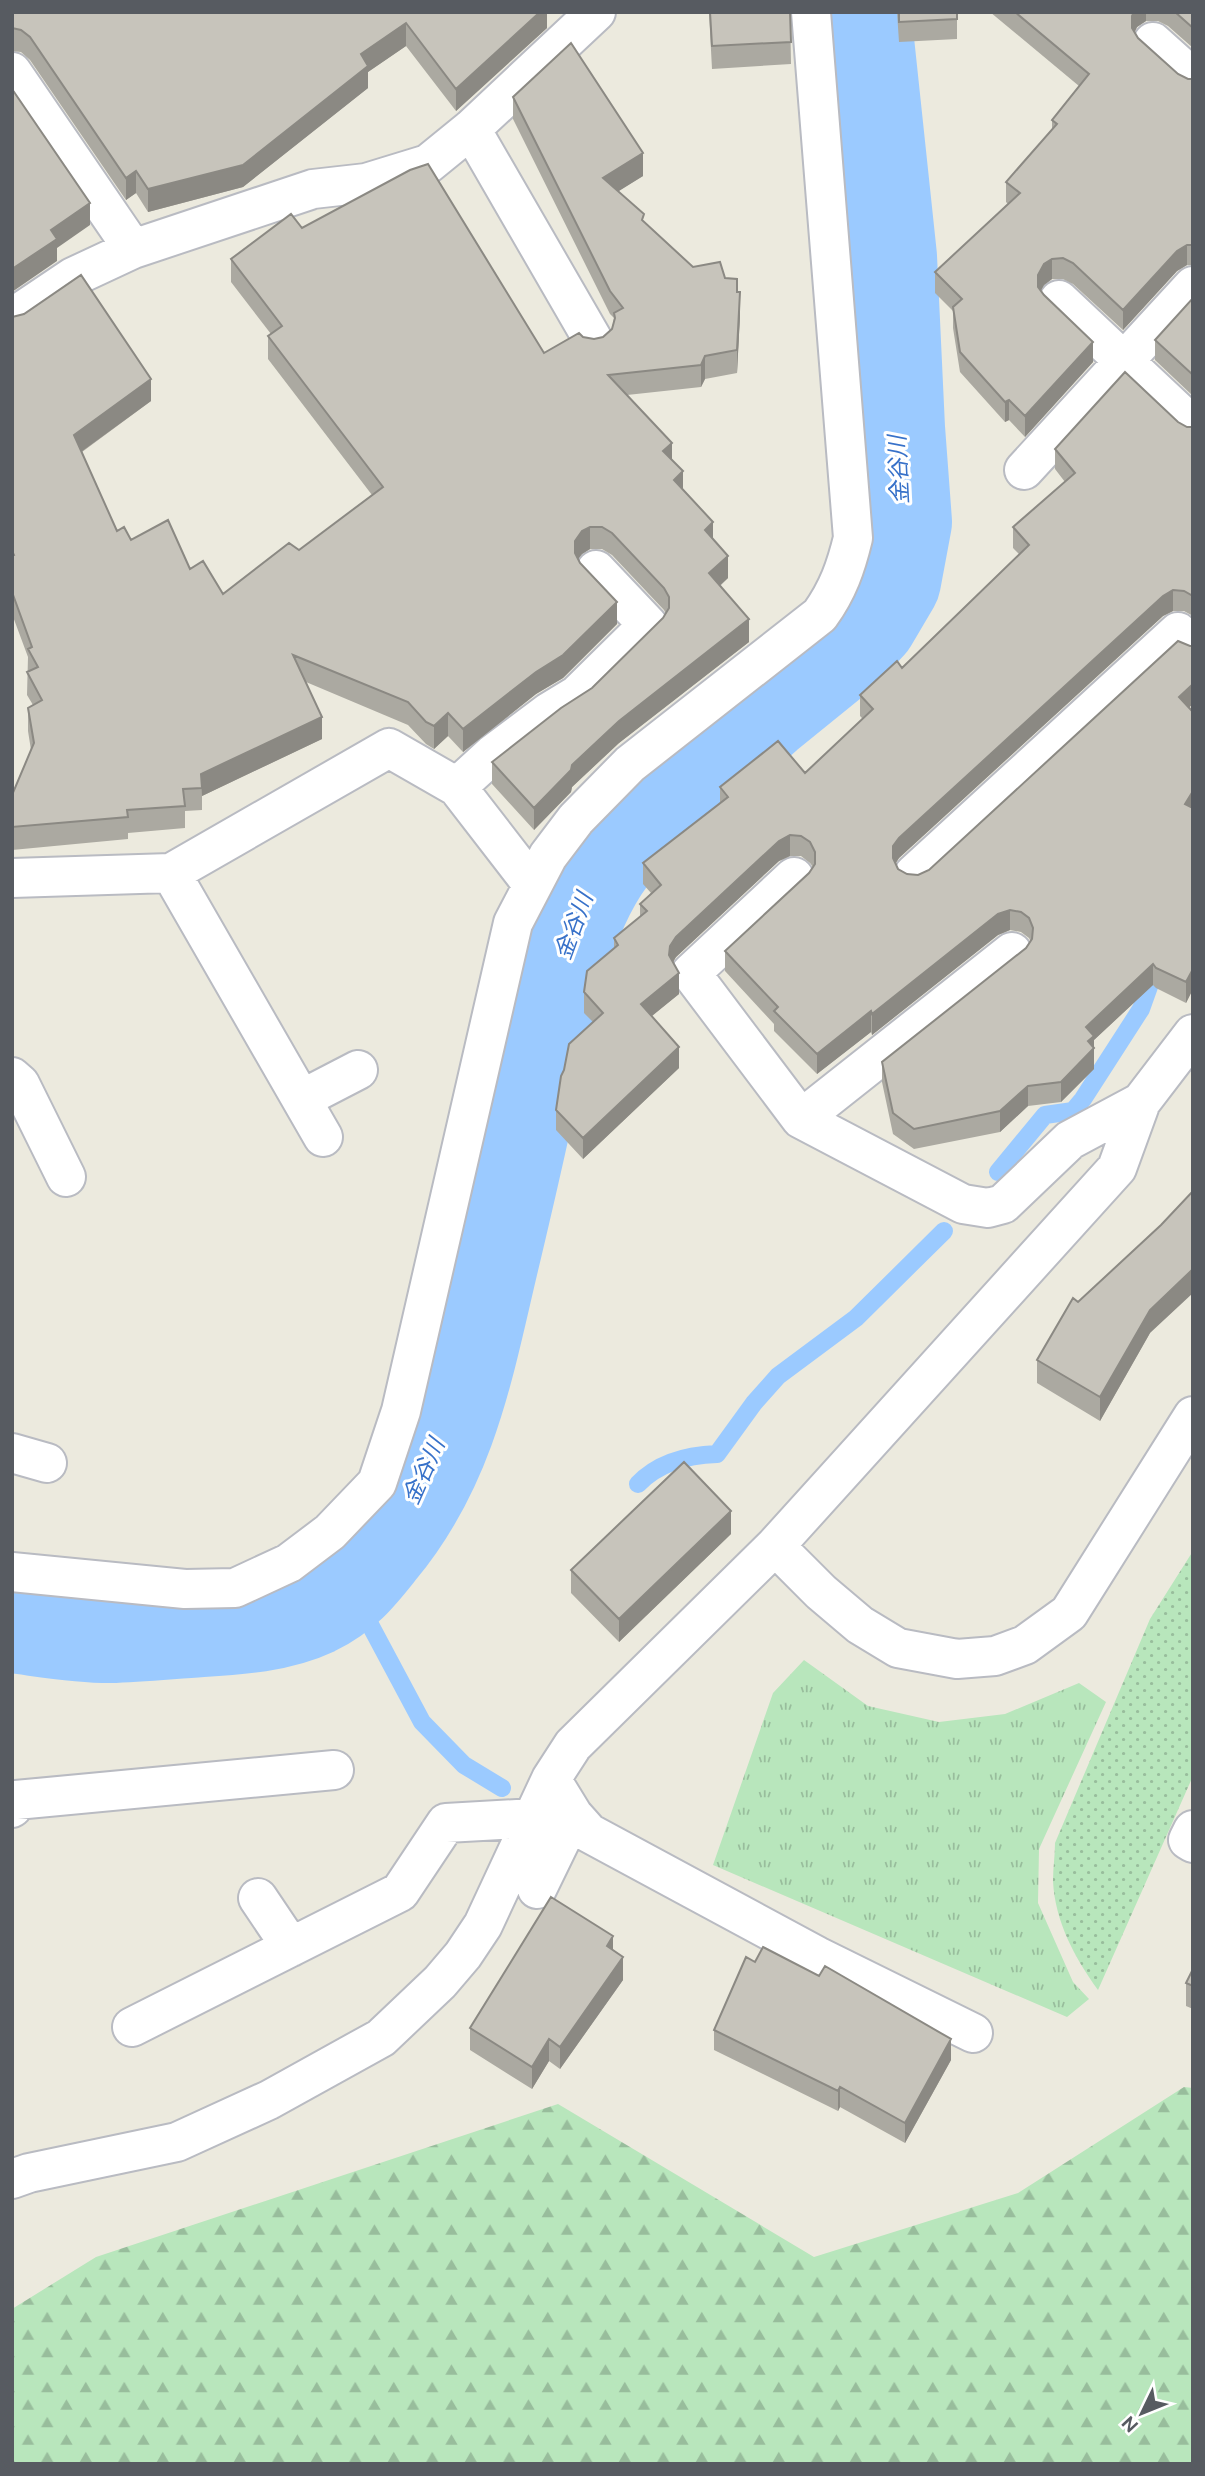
<svg xmlns="http://www.w3.org/2000/svg" width="1205" height="2476" font-family="Ubuntu,'Noto Sans JP',sans-serif">
<defs>
<pattern id="grass-dots" width="8" height="8" patternUnits="userSpaceOnUse" patternTransform="scale(1.75)"><rect width="8" height="8" fill="#b8e6bc"/><path d="M2 2h.1M6 6h.1" fill="none" stroke="#98bd9c" stroke-width="1.8" stroke-linecap="round"/></pattern>
<pattern id="forest-firs" width="22" height="20" patternUnits="userSpaceOnUse" patternTransform="scale(1.75)"><rect width="22" height="20" fill="#b8e6bc"/><path d="M5 1l3.5 6h-7zM16 11l3.5 6h-7z" fill="#98bd9c"/></pattern>
<pattern id="park-tufts" width="24" height="20" patternUnits="userSpaceOnUse" patternTransform="scale(1.75)"><rect width="24" height="20" fill="#b8e6bc"/><path d="M3 7l-1-3M5 7V3M7 7l1-3M15 17l-1-3M17 17v-4M19 17l1-3" fill="none" stroke="#98bd9c"/></pattern>
</defs>
<rect width="100%" height="100%" fill="#eceade"/>
<path fill="url(#grass-dots)" d="M1193,1551V1776L1098,1990C1075,1958 1055,1922 1053,1881C1053,1868 1055,1855 1055,1843L1150,1619Z"/>
<path fill="url(#forest-firs)" d="M1184,2087L1193,2088V2464H12V2309L96,2257L558,2104L814,2257L1018,2193Z"/>
<path fill="url(#park-tufts)" d="M804,1660L868,1706L939,1722L1005,1714L1079,1683L1106,1702L1039,1849L1038,1903L1073,1982L1089,1999L1067,2017L713,1865L773,1693Z"/>
<g fill="none" stroke-linecap="round" stroke-linejoin="round">
<path stroke="#9bcaff" stroke-width="18" d="M998,1172L1045,1115L1073,1111L1083,1099L1141,1009L1156,967
M638,1484C659,1462 687,1455 717,1454L754,1403L778,1376L856,1318L944,1231
M346,1585L359,1604L422,1722L464,1765L502,1788"/>
<path stroke="#9bcaff" stroke-width="102" d="M12,1622C44,1626 77,1632 109,1632C140,1631 170,1628 201,1626C238,1624 279,1621 313,1605C343,1590 356,1573 376,1548C445,1465 462,1371 486,1269C501,1206 516,1143 529,1079C545,1003 564,904 615,845L763,712L837,652L867,620L890,581L901,522L894,428L886,257L860,12"/>
<defs>
<path id="street" d="M1153,42L1193,78
M12,72L133,249
M471,129L593,340
M1059,300L1193,426
M12,318L73,277L133,249L313,189L366,183L428,164L471,129L596,12
M1024,470L1193,286
M457,787L493,754L549,712L577,695L648,625L596,570
M171,873L323,1137
M914,874L1178,632L1193,645
M794,877L691,973L801,1119L963,1204L988,1208L1003,1204L1070,1140L1141,1102
M12,878L171,873L389,748L457,787L532,884
M12,1077L20,1084L66,1177
M302,1099L358,1070
M801,1119L1012,952
M12,1453L47,1463
M775,1546L821,1592L860,1625L898,1648L957,1659L995,1656L1025,1645L1069,1613L1193,1416
M12,1572L185,1589L235,1588L289,1563L330,1532L377,1483L401,1411L513,923L548,856L576,819L630,764L820,615C838,590 846,567 853,538L811,12
M551,1779L573,1815L589,1833L817,1956L973,2033
M12,1808L16,1800L334,1770
M1193,1830L1188,1840L1193,1843
M537,1889L573,1815
M258,1898L291,1947
M132,2027L400,1892L446,1823L534,1818
M12,2179L29,2173L177,2142L269,2100L381,2038L440,1982L463,1955L483,1925L551,1779L573,1745L775,1546L1117,1168L1141,1102L1193,1034"/>
</defs>
<use href="#street" stroke="#b9bbc2" stroke-width="42"/>
<use href="#street" stroke="#fff" stroke-width="38"/>
</g>
<path fill="#aba9a1" d="M12,12H547V28L456,111L406,46L368,72V88L243,187L148,212L136,193L126,200L30,60L21,52L12,51Z
M709,12H790L791,64L712,69Z
M897,12H957V39L899,42Z
M990,12H1193V48L1168,26L1158,21H1146L1137,27L1135,32L1138,38L1178,74L1188,79H1193V265H1187L1177,271L1123,330L1073,284L1063,279H1052L1044,285L1041,290L1093,362L1025,437L1009,420L1005,422L960,372L953,328V311L935,293V272L1008,204L1006,202V182L1052,129V120L1079,86Z
M513,97L643,176L618,191L644,222L693,267L725,278L737,292L740,315L737,373L705,379L701,387L627,395L672,459L683,489L713,540L728,578L720,586L749,642L619,743L572,787L571,792L534,830L492,784V762L592,688L663,618L666,614L664,610L612,555L602,549H590L582,554L578,559L617,624L563,678L536,694L463,752L448,736L434,749L426,744L408,725L306,682L322,739L202,796V810L185,811V828L128,833V839L12,850V795L31,750L28,731V708L33,705L27,695L28,657L12,614V317L151,401L82,452L117,531L131,540L190,569L223,594L299,550L372,495L268,359V336L271,334L231,282V259L302,228L544,353L583,337L594,339L603,337L612,329L614,318L610,314L513,119Z
M1193,298V396L1155,360V340Z
M1178,422L1187,427H1193V616L1184,611H1173L1163,616L899,858L896,863L898,869L907,874L918,875L929,870L1189,708L1193,712V989L1186,1003L1156,988L1153,985L1094,1040V1069L1061,1102L1028,1106L1000,1132L914,1149L893,1134L882,1082V1062L1026,948L1031,942L1029,938L1021,932L1010,930L998,935L872,1035L871,1032L817,1074L774,1031V1024L725,971V951L809,873L813,867L810,863L801,856H790L779,861L676,957L673,962L679,994L651,1016L679,1068L583,1159L556,1130V1110L593,1022L584,1013V992L614,949V938L640,917V904L651,893L643,884V863L720,803V787L805,773L863,719L860,716V695L902,668L1019,554L1013,548V527L1065,482L1055,469V449Z
M1078,1302L1150,1333L1100,1421L1037,1383V1360Z
M731,1534L619,1642L571,1593V1570Z
M613,1950L623,1980L560,2069L549,2061L532,2089L470,2050V2028Z
M755,1962L951,2060L905,2143L840,2107L838,2111L714,2050V2030Z
M1193,1969V2009L1186,2006V1983Z"/>
<path fill="#8b8983" d="M538,12H547V28L456,111V89Z
M1134,12H1146V21L1137,27L1132,37V16Z
M406,23V46L368,72V88L243,187L148,212V189L361,54Z
M643,153V176L603,201V178Z
M136,171V193L126,200V178Z
M90,203V225L57,248V261L12,292V269L51,230Z
M1187,245V265L1177,271L1123,330V310L1177,251Z
M1052,259V279L1044,285L1038,296V275L1044,264Z
M740,292V315L737,373V350Z
M1093,342V362L1025,437V416Z
M705,356V379L701,387V365Z
M151,379V401L74,457V435Z
M1009,400V420L1005,422V402Z
M672,443V465L663,451Z
M683,471V494L674,480Z
M713,522V545L705,530Z
M590,527V549L582,554L575,563V541L582,531Z
M728,556V578L709,595V573Z
M1173,590V611L1163,616L899,858L893,867V846L899,838L1163,596Z
M617,602V624L563,678L536,694L463,752V729Z
M749,619V642L619,743L572,787L571,792L534,830V808L572,765L619,721Z
M1193,684V704L1179,717V697Z
M448,713V736L434,749V726Z
M322,717V739L202,796L201,774Z
M1193,791V811L1185,804Z
M790,835V856L779,861L676,957L670,967V946L676,937L779,841Z
M1010,910V930L998,935L872,1035V1014L998,914Z
M1153,964V985L1094,1040V1069L1061,1102V1082L1086,1027Z
M1193,969V989L1186,1003V982Z
M679,973V994L641,1025V1004Z
M871,1011V1032L817,1074V1054Z
M679,1047V1068L583,1159V1138Z
M1028,1086V1106L1000,1132V1111Z
M1193,1269V1293L1150,1333L1100,1421V1397L1150,1310Z
M731,1511V1534L619,1642V1619Z
M613,1936V1959L607,1946Z
M623,1957V1980L560,2069V2047Z
M549,2039V2061L532,2089V2067Z
M951,2039V2060L905,2143V2123Z
M840,2087V2107L838,2111V2091Z"/>
<path fill="#c7c4bb" stroke="#8b8983" stroke-width="2" d="M12,12H540L456,89L406,23L361,54L368,66L243,165L148,189L136,171L126,178L30,37L21,30L12,28Z
M710,12H790L791,42L712,46Z
M899,12H957V19L899,22Z
M1015,12H1134L1132,16V28L1138,38L1178,74L1188,79H1193V245H1187L1177,251L1123,310L1073,263L1063,258L1052,259L1044,264L1038,275V287L1044,295L1093,342L1025,416L1009,400L1005,402L960,352L953,307L962,299L935,272L1020,193L1006,182L1057,124L1052,120L1089,74Z
M1175,12H1193V28Z
M571,43L643,153L603,178L644,214L642,220L693,267L720,262L725,278L737,279V292H740L737,350L705,356L701,365L608,375L672,443L663,451L683,471L674,480L713,522L705,530L728,556L709,573L749,619L619,721L572,765L571,770L534,808L492,762L561,708L592,688L663,618L669,608V597L664,588L612,533L602,527H590L582,531L575,541V553L580,563L617,602L563,655L536,672L463,729L448,713L434,726L426,722L408,702L293,655L322,717L201,774L202,788L183,789L185,806L127,810L128,817L12,827V795L34,743L28,708L42,700L27,672L38,667L28,649L32,647L12,592V556L14,555L12,551V317L24,314L81,275L151,379L74,435L117,531L124,527L131,540L168,520L190,569L203,561L223,594L289,543L299,550L383,487L268,336L282,326L231,259L291,214L302,228L410,170L428,164L544,353L579,333L583,337L594,339L603,337L612,329L615,318L614,313L623,308L610,291L513,97Z
M12,89L90,203L51,230L57,239L12,269Z
M1193,298V375L1155,340Z
M1125,372L1178,422L1187,427H1193V596L1184,591L1173,590L1163,596L899,838L893,846V858L898,869L907,874L918,875L929,870L1178,641L1190,646H1193V684L1179,697L1193,712V791L1185,804L1193,808V969L1186,982L1156,968L1153,964L1086,1027L1094,1036L1088,1041L1094,1048L1061,1082L1028,1086L1000,1111L914,1129L893,1113L882,1062L1026,948L1032,939L1033,928L1029,918L1021,912L1010,910L998,914L872,1014L871,1011L817,1054L774,1011L778,1007L725,951L809,873L815,864V852L810,842L801,836L790,835L779,841L676,937L670,946L669,955L679,973L641,1004L679,1047L583,1138L556,1110L561,1076L564,1070L569,1044L603,1013L584,992L587,971L618,945L614,938L647,911L640,904L661,885L643,863L728,797L720,787L778,741L805,773L873,709L860,695L897,661L902,668L1029,545L1013,527L1075,473L1055,449Z
M1193,1191V1269L1150,1310L1100,1397L1037,1360L1073,1298L1078,1302L1161,1225Z
M684,1462L731,1511L619,1619L571,1570Z
M551,1897L613,1936L607,1946L623,1957L560,2047L549,2039L532,2067L470,2028Z
M763,1947L819,1976L825,1966L951,2039L905,2123L840,2087L838,2091L714,2030L746,1957L755,1962Z
M1193,1969V1986L1186,1983Z"/>
<g text-anchor="middle" dominant-baseline="central" stroke-width="6" stroke-linejoin="round" paint-order="stroke">
<g font-size="23" font-style="italic" fill="#3771c9" stroke="#fff">
<text transform="translate(898 470) rotate(-93)">金谷川</text>
<text transform="translate(573 926) rotate(-70)">金谷川</text>
<text transform="translate(423 1471) rotate(-66)">金谷川</text>
</g>
</g>
<rect width="1205" height="2476" fill="none" stroke="#575b61" stroke-width="28"/>
<g transform="translate(1142 2413) rotate(227)" stroke="#ffffff" stroke-width="5" paint-order="stroke">
<path d="M0-5L12 26L0 18L-12 26Z" fill="#575b61"/>
<text y="-10" font-size="19" font-weight="bold" text-anchor="middle" fill="#575b61">N</text>
</g>
</svg>
